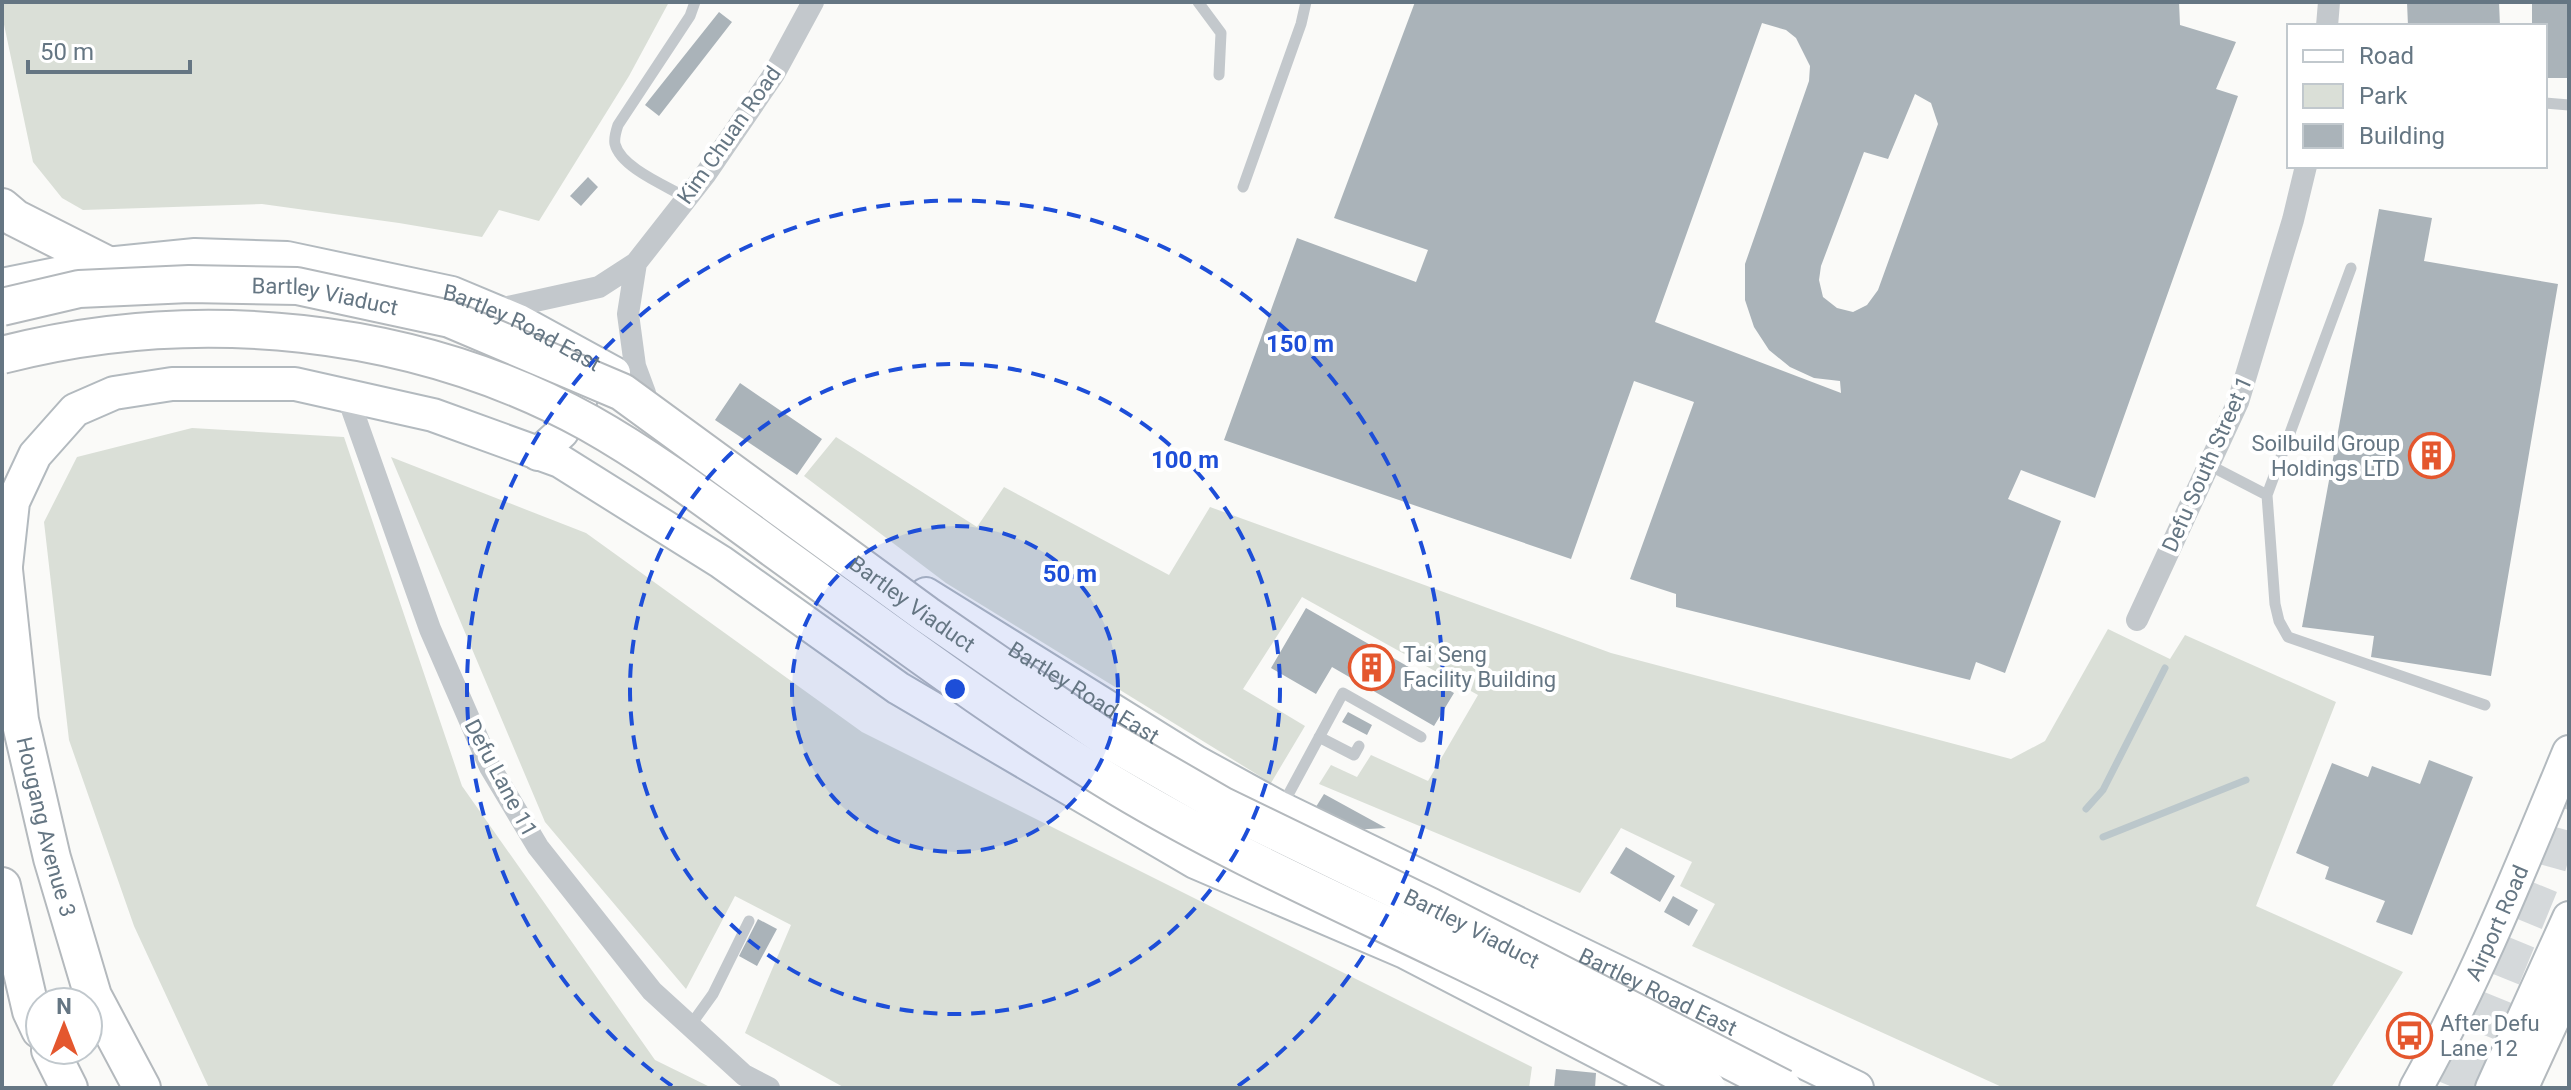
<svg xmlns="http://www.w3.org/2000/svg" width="2571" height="1090" font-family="Roboto,sans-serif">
<rect width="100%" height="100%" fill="#fafaf8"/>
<path fill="#dadfd7" d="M2,2H669L629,76L539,221L499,210L482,237L399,223L262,204L83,210L62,198L33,162L2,15Z
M192,428L344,437L462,786L655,1060L712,1088H209L134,926L69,740L44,522L77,457Z
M836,437L977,527L1004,487L1169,575L1210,507L1611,653L2011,759L2045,741L2108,629L2170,659L2185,635L2336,702L2256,906L2403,972L2331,1088H2004L1692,946L1715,904L1680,886L1692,862L1621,828L1580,893L1319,784L1331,765L1357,777L1371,755L1428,781L1478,695L1302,597L1243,689L1305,726L1271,783L946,583L804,476Z
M391,457L586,533L862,732L1532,1067L1529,1088H845L745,1033L791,925L735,896L686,989L545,822Z"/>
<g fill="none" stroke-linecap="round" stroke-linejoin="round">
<path stroke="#bbc7cb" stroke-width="7" d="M2086,809L2103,790L2165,668
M2103,837L2246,780"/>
</g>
<path fill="#aab3b9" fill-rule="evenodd" d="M1415,2H2179L2180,25L2236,42L2216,89L2238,96L2095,498L2021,470L2008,499L2061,521L2005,673L1976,662L1970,680L1676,607V594L1630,579L1694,402L1634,381L1571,559L1224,440L1297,238L1416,282L1428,250L1334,218ZM1762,23L1786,30L1796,38L1810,66L1809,81L1745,264V300L1754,327L1769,350L1790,367L1814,378L1840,381L1841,393L1655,322ZM1915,94L1931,103L1938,124L1878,290L1867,305L1853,312L1837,308L1823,297L1819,280L1821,266L1864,152L1888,159Z
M2407,2H2499L2500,26H2408Z
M2532,2H2569V78H2545V26H2532Z
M719,12L732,22L659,116L645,105Z
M588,177L598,187L581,206L570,196Z
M2379,209L2432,218L2424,261L2558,284L2491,676L2371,657L2374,636L2302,627Z
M740,383L822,439L797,475L715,420Z
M1306,608L1454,693L1434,726L1332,667L1316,694L1271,668Z
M1348,712L1372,725L1367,735L1342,722Z
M2429,760L2473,777L2412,935L2376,922L2385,901L2325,879L2329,867L2296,853L2332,763L2368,777L2372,766L2420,784Z
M1324,794L1386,828L1351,830L1314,810Z
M1626,847L1675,876L1660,902L1610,873Z
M1673,896L1698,910L1689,926L1664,912Z
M758,919L777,929L757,966L739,956Z
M1556,1069L1596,1073L1595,1088H1554Z"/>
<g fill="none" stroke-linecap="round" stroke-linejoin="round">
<path stroke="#d5d9db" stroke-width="40" stroke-dasharray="40 20" stroke-linecap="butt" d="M2455,1088L2546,866L2569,783"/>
<defs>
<g id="secondary">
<path id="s1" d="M2,285L106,264L195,255L287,258L452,293L519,321L614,373"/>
<path d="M538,454L562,432L581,398L592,362"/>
<path d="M5,575L13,502L35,455L75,410L114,393L172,384H295L433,415L560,461L721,562L898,688L1195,862L1405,952L1667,1088"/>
<path id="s2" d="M926,594L1196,762L1280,808L1857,1088"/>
<path id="s3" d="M2416,1088C2476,981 2522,865 2569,752"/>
<path d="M2492,1088L2569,918"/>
</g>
<g id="trunk">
<path d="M2,207L15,218L106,264"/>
<path id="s4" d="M2,551L20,720L52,858L93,996L142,1088"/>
<path d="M2,886L31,1011L40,1030"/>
<path d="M50,1050L69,1088"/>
</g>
<path id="motorway" d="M2517,1088L2569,975"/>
</defs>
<use href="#secondary" stroke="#b3babf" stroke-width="36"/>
<use href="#trunk" stroke="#b4b9bd" stroke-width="40"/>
<use href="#motorway" stroke="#b4b9bd" stroke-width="44"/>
<path stroke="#c3c8cc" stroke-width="11" d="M1198,2L1221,33L1219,75
M2545,103L2569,105
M1243,187L1301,24L1306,2
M687,198C667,186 621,168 615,144C614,139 616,131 618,125L690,16L695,2
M2209,465L2267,495L2275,604L2279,621L2288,637L2485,705
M2267,495L2351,268
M1319,737L1354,755L1359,746
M1281,808L1343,693L1421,737
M690,1026L713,994L749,921"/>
<path stroke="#c3c8cc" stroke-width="22" d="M2327,26L2329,2
M636,263L628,314L635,366L645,393
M494,310L599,287L636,263L705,175L774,74L813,2
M347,395L430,629L490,767L538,847L652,991L744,1075L769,1088
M2137,620L2238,402L2293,220L2306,166"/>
<use href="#secondary" stroke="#fff" stroke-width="32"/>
<use href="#trunk" stroke="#fff" stroke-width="36"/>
<use href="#motorway" stroke="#fff" stroke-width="40"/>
<defs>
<g id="trunk-bridge">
<path id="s5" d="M2,307L79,289L189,284L297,286L450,319L622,392L927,615L1107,739L1223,806L1431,907L1783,1088"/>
<path d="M2,355C195,305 413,326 589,423C653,459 712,504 771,547C885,629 998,715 1118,787C1223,850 1333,899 1443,952C1532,994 1620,1041 1707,1088"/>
</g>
</defs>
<use href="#trunk-bridge" stroke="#b4b9bd" stroke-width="40" stroke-linecap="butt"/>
<use href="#trunk-bridge" stroke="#fff" stroke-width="36"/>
</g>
<circle cx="955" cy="689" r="163" fill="#1d4ed8" fill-opacity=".12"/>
<g fill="none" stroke="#1d4ed8" stroke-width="4" stroke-dasharray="14 10">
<circle cx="955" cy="689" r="163"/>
<circle cx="955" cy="689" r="325"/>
<path d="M672 1086A488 488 0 1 1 1238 1086"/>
</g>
<defs>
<symbol id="building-ring" viewBox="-11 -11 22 22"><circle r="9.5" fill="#fff" stroke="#e4572e" stroke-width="1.5"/><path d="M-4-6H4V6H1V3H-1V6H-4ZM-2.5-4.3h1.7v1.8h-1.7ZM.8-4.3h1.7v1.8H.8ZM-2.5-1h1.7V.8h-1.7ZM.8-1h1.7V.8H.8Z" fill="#e4572e"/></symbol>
<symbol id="bus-ring" viewBox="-11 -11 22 22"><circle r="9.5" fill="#fff" stroke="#e4572e" stroke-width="1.5"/><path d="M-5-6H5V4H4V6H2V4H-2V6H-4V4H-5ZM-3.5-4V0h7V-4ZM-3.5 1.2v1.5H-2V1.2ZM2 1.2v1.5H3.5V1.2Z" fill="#e4572e"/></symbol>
</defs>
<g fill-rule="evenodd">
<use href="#building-ring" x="2406" y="430" width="51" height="51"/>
<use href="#building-ring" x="1346" y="642" width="51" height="51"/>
<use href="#bus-ring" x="2384" y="1010" width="51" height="51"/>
</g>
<g text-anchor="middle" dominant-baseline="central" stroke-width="8" stroke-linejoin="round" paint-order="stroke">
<g font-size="22" fill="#657683" stroke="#fff">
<text transform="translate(729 135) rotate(-55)">Kim Chuan Road</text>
<text stroke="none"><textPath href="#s5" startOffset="326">Bartley Viaduct</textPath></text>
<text stroke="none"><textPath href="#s1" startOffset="534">Bartley Road East</textPath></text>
<text transform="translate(2207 464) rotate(-66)">Defu South Street 1</text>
<text stroke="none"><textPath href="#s5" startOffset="1000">Bartley Viaduct</textPath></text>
<text stroke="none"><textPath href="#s2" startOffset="186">Bartley Road East</textPath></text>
<text transform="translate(501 778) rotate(62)">Defu Lane 11</text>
<text stroke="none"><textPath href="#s4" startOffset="280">Hougang Avenue 3</textPath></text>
<text stroke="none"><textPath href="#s3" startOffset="184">Airport Road</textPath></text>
<text stroke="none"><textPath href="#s5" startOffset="1648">Bartley Viaduct</textPath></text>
<text stroke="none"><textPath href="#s2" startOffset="834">Bartley Road East</textPath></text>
</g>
<g font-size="22" fill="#657683" stroke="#fff" text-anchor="start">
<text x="2400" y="443" text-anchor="end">Soilbuild Group<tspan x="2400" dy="25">Holdings LTD</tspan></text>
<text x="1403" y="654">Tai Seng<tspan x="1403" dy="25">Facility Building</tspan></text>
<text x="2440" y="1023">After Defu<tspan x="2440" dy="25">Lane 12</tspan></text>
</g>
</g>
<circle cx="955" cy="689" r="12" fill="#1d4ed8" stroke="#fff" stroke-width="4"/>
<g font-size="24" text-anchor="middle" font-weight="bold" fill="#1d4ed8" stroke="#fff" stroke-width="8" stroke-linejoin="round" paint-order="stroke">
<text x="1300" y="352">150 m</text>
<text x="1185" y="468">100 m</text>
<text x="1070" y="582">50 m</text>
</g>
<rect width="2571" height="1090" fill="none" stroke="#657683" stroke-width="8"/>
<rect x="2287" y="24" width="260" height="144" fill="#ffffff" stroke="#c1c8cd" stroke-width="2"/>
<rect x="2303" y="50" width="40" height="12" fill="#ffffff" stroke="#c1c8cd" stroke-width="2"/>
<text x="2359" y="64" font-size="24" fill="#657683">Road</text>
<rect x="2303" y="84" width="40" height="24" fill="#dadfd7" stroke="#c1c8cd" stroke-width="2"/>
<text x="2359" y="104" font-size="24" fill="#657683">Park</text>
<rect x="2303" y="124" width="40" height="24" fill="#aab3b9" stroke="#c1c8cd" stroke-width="2"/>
<text x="2359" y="144" font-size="24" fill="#657683">Building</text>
<g transform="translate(64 1026)"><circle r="38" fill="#ffffff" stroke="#c1c8cd" stroke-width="2"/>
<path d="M0-6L14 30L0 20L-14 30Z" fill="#e4572e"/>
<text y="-12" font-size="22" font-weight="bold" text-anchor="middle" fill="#657683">N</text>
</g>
<path d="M28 60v12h162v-12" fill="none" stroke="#657683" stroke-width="4"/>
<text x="40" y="60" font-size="24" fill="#657683" stroke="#ffffff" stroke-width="6" paint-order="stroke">50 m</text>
</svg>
